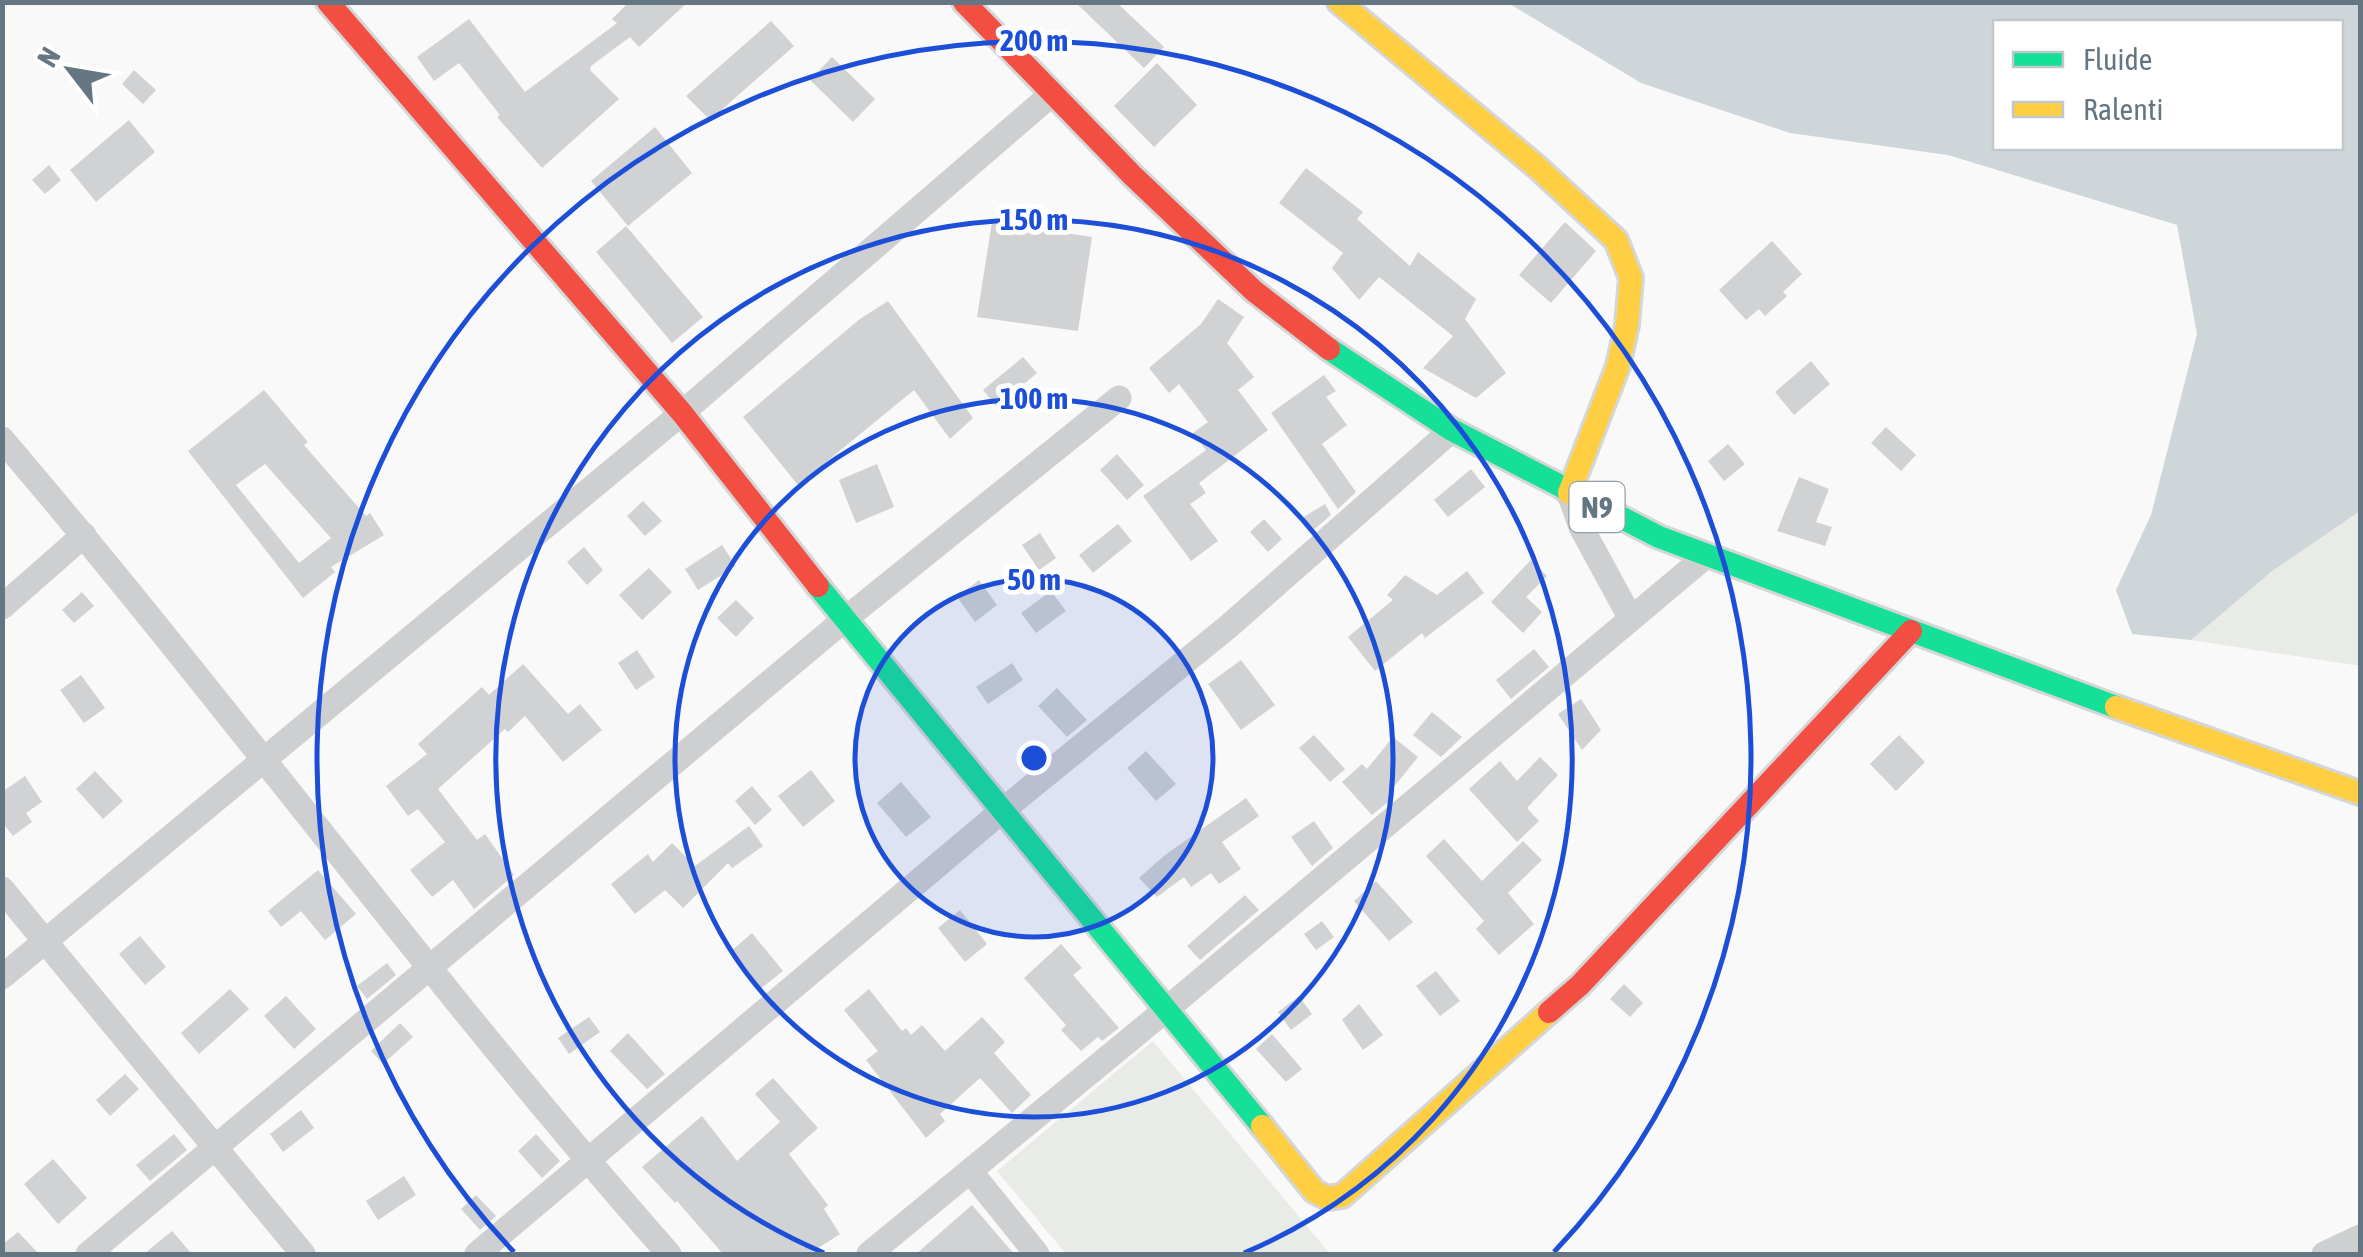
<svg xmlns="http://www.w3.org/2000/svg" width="2363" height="1257" font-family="'Asap Condensed',sans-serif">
<rect width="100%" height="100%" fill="#f9f9f9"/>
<path fill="#e8ebe6" d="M2360,511V666L2191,640L2271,572Z
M1153,1041L1330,1254H1066L997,1171Z"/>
<path fill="#ced6d9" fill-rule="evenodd" d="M1508,3H2360V511L2271,572L2191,640L2132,634L2116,590L2151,515L2197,334L2177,225L1948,155L1790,133L1641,83ZM1996,22H2340V148H1996Z"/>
<path fill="#d0d2d3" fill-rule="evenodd" d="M629,2H688L639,47L630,37L591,66L590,70L619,99L542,168L497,117L500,115L459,63L434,81L417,57L469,19L525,92L617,23L612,19Z
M1075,2H1116L1164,47L1144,68Z
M771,21L794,46L710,120L686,96Z
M832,57L875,99L853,122L810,80Z
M1157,63L1197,105L1154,147L1114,106Z
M134,70L156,90L143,104L122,84Z
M129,120L155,152L96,202L70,170Z
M655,127L692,173L628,226L591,181Z
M49,165L61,180L45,194L32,180Z
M1306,168L1363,212L1357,219L1410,266L1418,252L1476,299L1465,319L1506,373L1476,398L1423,368L1453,336L1379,277L1359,300L1332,268L1343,253L1279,203Z
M992,222L1092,237L1078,331L977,317Z
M1565,222L1596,251L1551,303L1519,275Z
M626,226L703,317L672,343L596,252Z
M1772,241L1802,274L1783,292L1787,296L1765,316L1759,309L1746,320L1719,290Z
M1218,299L1244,317L1227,343L1254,377L1238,390L1268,430L1199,483L1206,493L1190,504L1218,541L1191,561L1143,496L1206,450L1193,433L1208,422L1179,384L1169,393L1149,368L1201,324Z
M888,301L973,418L950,439L914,390L798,485L743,417L860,319Z
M1023,357L1037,373L997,407L983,390Z
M1811,361L1830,384L1794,415L1775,392Z
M1324,375L1336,391L1326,397L1347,425L1322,444L1356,492L1338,509L1271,413Z
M264,390L308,442L304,445L366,516L370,513L384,535L331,567L335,572L303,598L188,451ZM265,464L331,538L299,563L236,485Z
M1886,427L1916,455L1901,471L1871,443Z
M1728,444L1745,464L1724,481L1708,461Z
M1117,454L1144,485L1127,500L1100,470Z
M877,464L894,507L856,523L839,480Z
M1471,469L1485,487L1448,517L1434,500Z
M1799,477L1829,489L1816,522L1832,527L1825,546L1777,531Z
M643,501L662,521L645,536L627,516Z
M1325,504L1331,515L1311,532L1302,518Z
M1264,519L1282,539L1268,552L1250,532Z
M1118,524L1132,541L1093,573L1079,555Z
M1040,533L1056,558L1039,570L1022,545Z
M722,545L736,566L698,590L685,569Z
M584,547L603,570L587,585L567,562Z
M1531,560L1547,576L1526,597L1542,612L1523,633L1491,602Z
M649,568L672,592L642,620L619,595Z
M1467,571L1484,593L1425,638L1422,633L1375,671L1348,637L1393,600L1387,595L1405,575L1437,595Z
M979,580L997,605L975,622L957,597Z
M1051,591L1066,611L1036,633L1021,613Z
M82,592L94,606L74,623L62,610Z
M736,600L754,618L736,637L717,618Z
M1534,649L1549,667L1511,699L1496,680Z
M637,650L655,677L636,690L618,663Z
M1241,660L1275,705L1241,730L1208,684Z
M1012,663L1023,680L988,704L976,687Z
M523,664L568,714L580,704L602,730L563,762L525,716L508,732L505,729L438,789L477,840L485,834L514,875L474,909L453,880L432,897L410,870L445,842L418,809L408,816L386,786L427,754L418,744L482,687L489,695Z
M81,675L105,708L84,723L60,690Z
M1057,688L1087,720L1067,737L1038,706Z
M1581,699L1601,730L1582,750L1558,714Z
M1432,712L1462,737L1441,757L1413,735Z
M1314,735L1345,769L1330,782L1299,748Z
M1899,735L1925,762L1896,791L1870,764Z
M1393,737L1418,757L1389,793L1393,798L1372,815L1342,782L1362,764L1367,769Z
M1146,751L1176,784L1156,801L1127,768Z
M1540,757L1558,775L1527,808L1539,821L1517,842L1469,789L1500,761L1517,781Z
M811,770L835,801L803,827L778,796Z
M95,771L123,801L103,819L76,789Z
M25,776L42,802L26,813L32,822L13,836L2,822V792Z
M901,782L931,817L906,837L877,803Z
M752,786L772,810L755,825L735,801Z
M1246,798L1259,816L1222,842L1241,869L1219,884L1211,873L1191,887L1184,877L1157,897L1139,878L1165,855Z
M1314,821L1333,848L1312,866L1291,837Z
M749,826L763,846L732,868L728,863L683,908L665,890L635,914L611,884L648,854L653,862L672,843L695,866Z
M1444,839L1482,881L1523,841L1542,860L1508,893L1534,924L1499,955L1476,929L1484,921L1426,856Z
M318,870L356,914L325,940L301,911L281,927L268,911Z
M1376,881L1413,922L1389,941L1354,901Z
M1245,895L1259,910L1200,960L1187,946Z
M960,910L987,944L965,962L938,928Z
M1322,921L1334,937L1316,950L1304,934Z
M752,933L783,971L760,989L730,952Z
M140,936L166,967L145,985L119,954Z
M1061,944L1082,968L1073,975L1119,1028L1102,1041L1098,1037L1081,1051L1061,1030L1066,1025L1024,978Z
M387,963L396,975L367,999L357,986Z
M1436,971L1460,1001L1440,1016L1416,986Z
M1624,984L1643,1003L1630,1017L1610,999Z
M230,989L249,1009L199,1054L181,1033Z
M869,989L902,1031L906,1028L911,1035L922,1025L945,1051L982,1017L1005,1042L994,1053L1031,1095L1012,1113L980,1078L940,1114L945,1121L926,1138L866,1060L878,1051L844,1010Z
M286,996L316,1029L294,1049L264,1016Z
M1299,996L1312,1014L1291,1030L1278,1012Z
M1359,1004L1383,1035L1363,1050L1342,1020Z
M589,1017L600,1032L569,1054L558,1038Z
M400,1023L413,1037L383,1064L371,1051Z
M628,1033L665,1074L647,1089L610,1051Z
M1272,1034L1302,1069L1286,1082L1256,1049Z
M125,1074L139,1089L110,1116L96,1100Z
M773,1078L818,1128L789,1154L828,1205L824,1209L840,1234L809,1254H723L677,1201L675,1203L642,1167L702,1116L737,1161L780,1122L755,1094Z
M301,1110L314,1128L283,1152L270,1134Z
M174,1134L187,1150L150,1181L136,1165Z
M536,1134L560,1161L542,1178L518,1151Z
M53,1159L87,1198L58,1224L24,1184Z
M404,1176L416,1195L378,1220L366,1201Z
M476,1195L496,1216L480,1230L461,1209Z
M972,1205L1014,1254H916Z
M172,1231L192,1254H144Z
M18,1232L39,1254H2V1245Z"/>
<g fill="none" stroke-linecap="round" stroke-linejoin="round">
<defs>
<path id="fast" d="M1329,349L1452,430L1659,537L2116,707
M818,586L1262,1126"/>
<path id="slow" d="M1339,2L1537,167L1616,240L1631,278L1627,325L1618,366L1569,493
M2116,707L2360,793
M1262,1126L1314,1191L1327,1198L1342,1196L1549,1012"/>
<path id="jam" d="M328,2L682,413L818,586
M964,2L1132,175L1254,291L1329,349
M1549,1012L1580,985L1911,631"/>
</defs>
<use href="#fast" stroke="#d5d6d7" stroke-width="28"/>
<use href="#slow" stroke="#d5d6d7" stroke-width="28"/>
<use href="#jam" stroke="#d5d6d7" stroke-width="28"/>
<path stroke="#cecfd0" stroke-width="25" d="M2,439C230,706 437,991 669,1254
M1569,493L1581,527L1631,619
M2,607L84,535
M2,889L303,1254
M2,977L682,413L1052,94
M970,1171L1037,1254
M88,1254L844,620L1119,398
M477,1254L1003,810L1229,626L1452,430
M869,1254L1168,1008L1706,556
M2324,1254L2360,1237"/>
<use href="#fast" stroke="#16e098" stroke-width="22"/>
<use href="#slow" stroke="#ffcf43" stroke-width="22"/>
<use href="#jam" stroke="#f24e42" stroke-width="22"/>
</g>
<circle cx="1034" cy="758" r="179" fill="#1d4ed8" fill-opacity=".12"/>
<g fill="none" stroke="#1d4ed8" stroke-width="5">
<circle cx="1034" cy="758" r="179"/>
<circle cx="1034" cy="758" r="359"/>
<path d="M824 1253A538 538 0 1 1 1244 1253"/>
<path d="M514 1252A717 717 0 1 1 1554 1252"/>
</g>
<g text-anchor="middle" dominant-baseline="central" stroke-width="10" stroke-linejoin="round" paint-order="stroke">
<rect fill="#fff" stroke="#939fa8" stroke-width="2.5" x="1569.5" y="482" width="55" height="50" rx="8"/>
<g font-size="30" font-weight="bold" fill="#657683">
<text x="1597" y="507">N9</text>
</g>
</g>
<circle cx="1034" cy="758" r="15" fill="#1d4ed8" stroke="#fff" stroke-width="5"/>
<g font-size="30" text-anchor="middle" font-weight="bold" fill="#1d4ed8" stroke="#fff" stroke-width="10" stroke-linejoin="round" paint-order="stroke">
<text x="1034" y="51">200 m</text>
<text x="1034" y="230">150 m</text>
<text x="1034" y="409">100 m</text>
<text x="1034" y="590">50 m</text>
</g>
<rect width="2363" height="1257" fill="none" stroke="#657683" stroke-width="10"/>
<rect x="1993" y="20" width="350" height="130" fill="#ffffff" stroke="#c1c8cd" stroke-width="2.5"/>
<rect x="2013" y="52" width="50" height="15" fill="#16e098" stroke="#c1c8cd" stroke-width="2.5"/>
<text x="2083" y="70" font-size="30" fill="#657683">Fluide</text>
<rect x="2013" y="102" width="50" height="15" fill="#ffcf43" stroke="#c1c8cd" stroke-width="2.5"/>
<text x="2083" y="120" font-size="30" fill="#657683">Ralenti</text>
<g transform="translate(70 70) rotate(301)" stroke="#ffffff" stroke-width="8" paint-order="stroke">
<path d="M0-8L18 38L0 25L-18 38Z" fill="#657683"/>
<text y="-15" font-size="28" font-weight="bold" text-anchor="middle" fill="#657683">N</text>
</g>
</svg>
